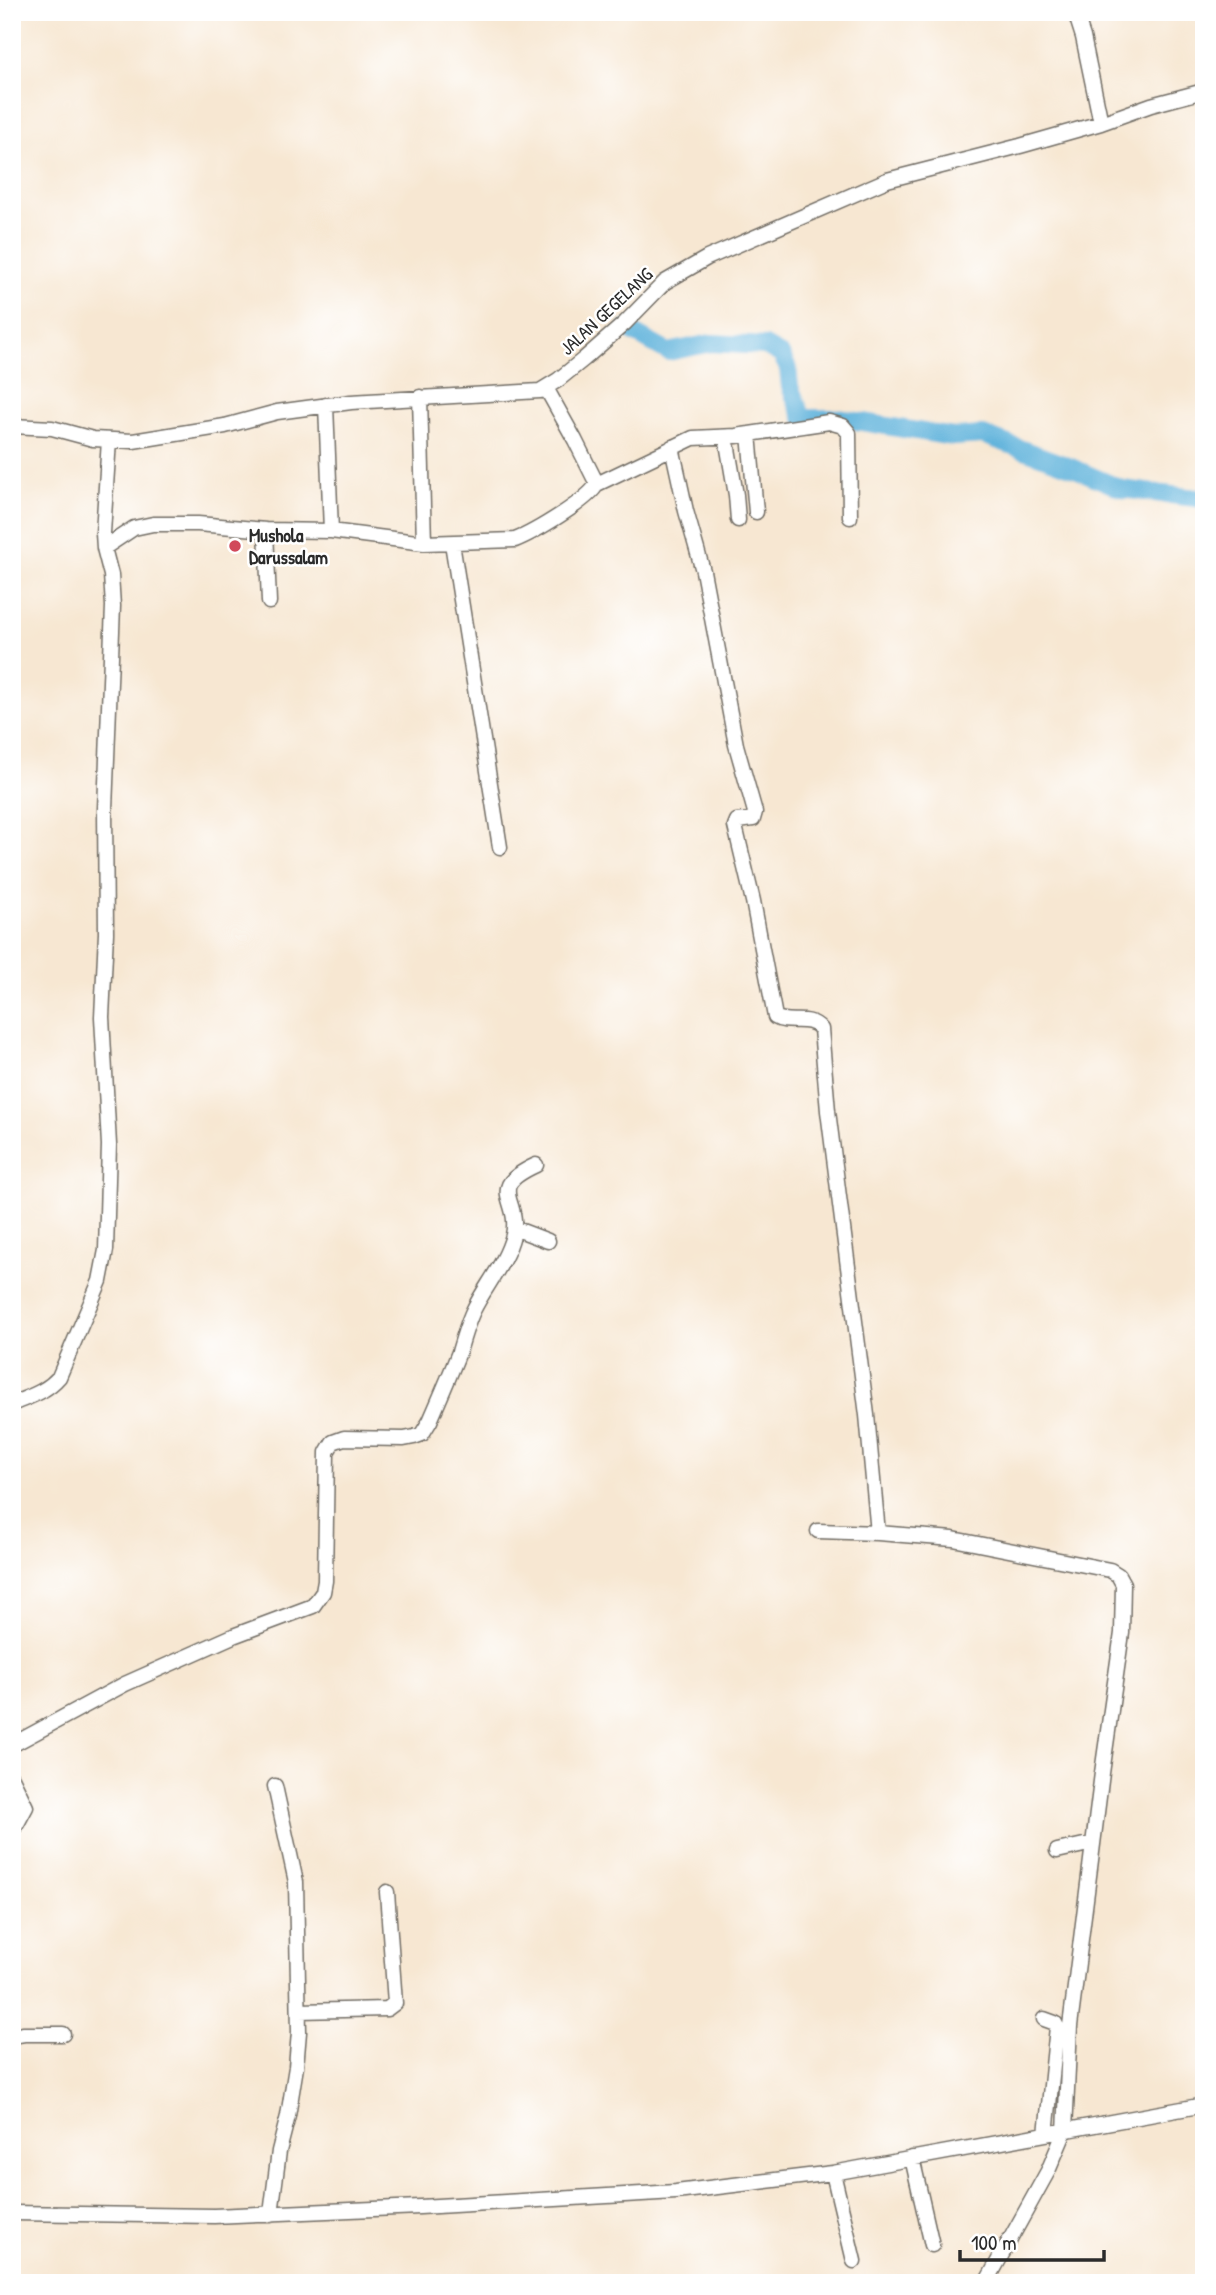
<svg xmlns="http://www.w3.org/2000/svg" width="1216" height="2295" font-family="'Patrick Hand',sans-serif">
<rect width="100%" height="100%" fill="#fff"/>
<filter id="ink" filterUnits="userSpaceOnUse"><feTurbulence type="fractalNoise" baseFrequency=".0143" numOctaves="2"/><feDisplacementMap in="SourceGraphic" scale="14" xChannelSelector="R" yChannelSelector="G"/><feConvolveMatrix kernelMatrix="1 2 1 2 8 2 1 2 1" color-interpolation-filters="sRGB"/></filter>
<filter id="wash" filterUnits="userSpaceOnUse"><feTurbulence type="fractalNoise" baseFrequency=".00686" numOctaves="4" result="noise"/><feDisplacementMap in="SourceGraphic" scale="28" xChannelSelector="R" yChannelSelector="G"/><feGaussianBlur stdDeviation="1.57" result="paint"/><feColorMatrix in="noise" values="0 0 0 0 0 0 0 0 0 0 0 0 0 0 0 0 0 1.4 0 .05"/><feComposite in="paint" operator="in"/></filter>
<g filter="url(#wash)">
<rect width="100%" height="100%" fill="#f7e7d2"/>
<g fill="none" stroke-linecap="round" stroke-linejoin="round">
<path stroke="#60b3db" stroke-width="18" d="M627,329L668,352L711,343L765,346L781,355L788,368L790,387L803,418H838L953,437L983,435L1071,467L1122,489L1204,499"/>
</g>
</g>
<g filter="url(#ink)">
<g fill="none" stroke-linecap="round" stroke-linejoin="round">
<defs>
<path id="minor" d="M1075,12L1083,37L1101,123
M546,388L575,440L597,484
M420,397L424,543
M326,405L331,531
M12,426L52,428L93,439L133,441L225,426L277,412L351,402L540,391L558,380L584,359L625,323L665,282L707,258L887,180L1020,146L1101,123L1151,105L1204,91
M749,434L756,512
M726,437L736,495L738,520
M672,447L686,511L703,571L736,745L755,812L753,819L737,821L735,826L753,901L775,1017C789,1026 809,1014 821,1029L828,1111L867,1415L878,1533L953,1539L1110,1570L1118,1575L1123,1584L1122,1633L1102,1773L1070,2026L1065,2131L1048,2171L986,2283
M266,530L269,602
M452,543L500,847
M104,548L134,528L153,524H198L266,530L331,531L424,543L515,540C533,533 589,500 597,484L693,438L736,436L829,422L843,426L849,433L850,517
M514,1228L548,1241
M12,1404C30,1396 46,1392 59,1377L100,1281L106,1250L109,1145L102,1017L106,933L105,809L113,606L111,575L104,548L103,533L109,440
M818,1531L878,1533
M12,1745L125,1684L233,1636L313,1606L323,1592L325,1581L327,1452L333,1442L344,1438L404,1439L414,1437L422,1434L430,1421C440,1398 450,1375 459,1352C463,1338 467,1324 473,1311C485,1286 506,1263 513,1235C521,1198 484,1189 536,1165
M12,1778L26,1807L12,1833
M1057,1851L1093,1843
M299,2011L387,2009L395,2003L387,1892
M1044,2019L1055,2023L1057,2027L1046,2134
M12,2036L24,2034H63
M912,2158L932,2245
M833,2173L854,2261
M12,2213L214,2216L420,2207L676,2192L833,2173L1204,2105
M271,2214L279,2151L288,2116L296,2067L299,2032L296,1882L275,1786"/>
</defs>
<use href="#minor" stroke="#726d65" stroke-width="17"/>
<use href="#minor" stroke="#fff" stroke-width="14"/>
</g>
</g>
<circle fill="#d1495b" stroke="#fff" stroke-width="2.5" cx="235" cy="546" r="7"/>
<g text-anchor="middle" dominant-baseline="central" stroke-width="5" stroke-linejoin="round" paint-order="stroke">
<g font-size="19" fill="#2b2b2b" stroke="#fff">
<text transform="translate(606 311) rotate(-43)">JALAN GEGELANG</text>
</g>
<g font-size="19" font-weight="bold" fill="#2b2b2b" stroke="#fff" text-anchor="start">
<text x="249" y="535">Mushola<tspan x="249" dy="22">Darussalam</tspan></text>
</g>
</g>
<rect width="1216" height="2295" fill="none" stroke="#fff" stroke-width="42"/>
<path d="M960 2250v10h144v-10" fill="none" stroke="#2b2b2b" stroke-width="3.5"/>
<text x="971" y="2250" font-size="21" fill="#2b2b2b" stroke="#ffffff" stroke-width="5" paint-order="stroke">100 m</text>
</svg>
